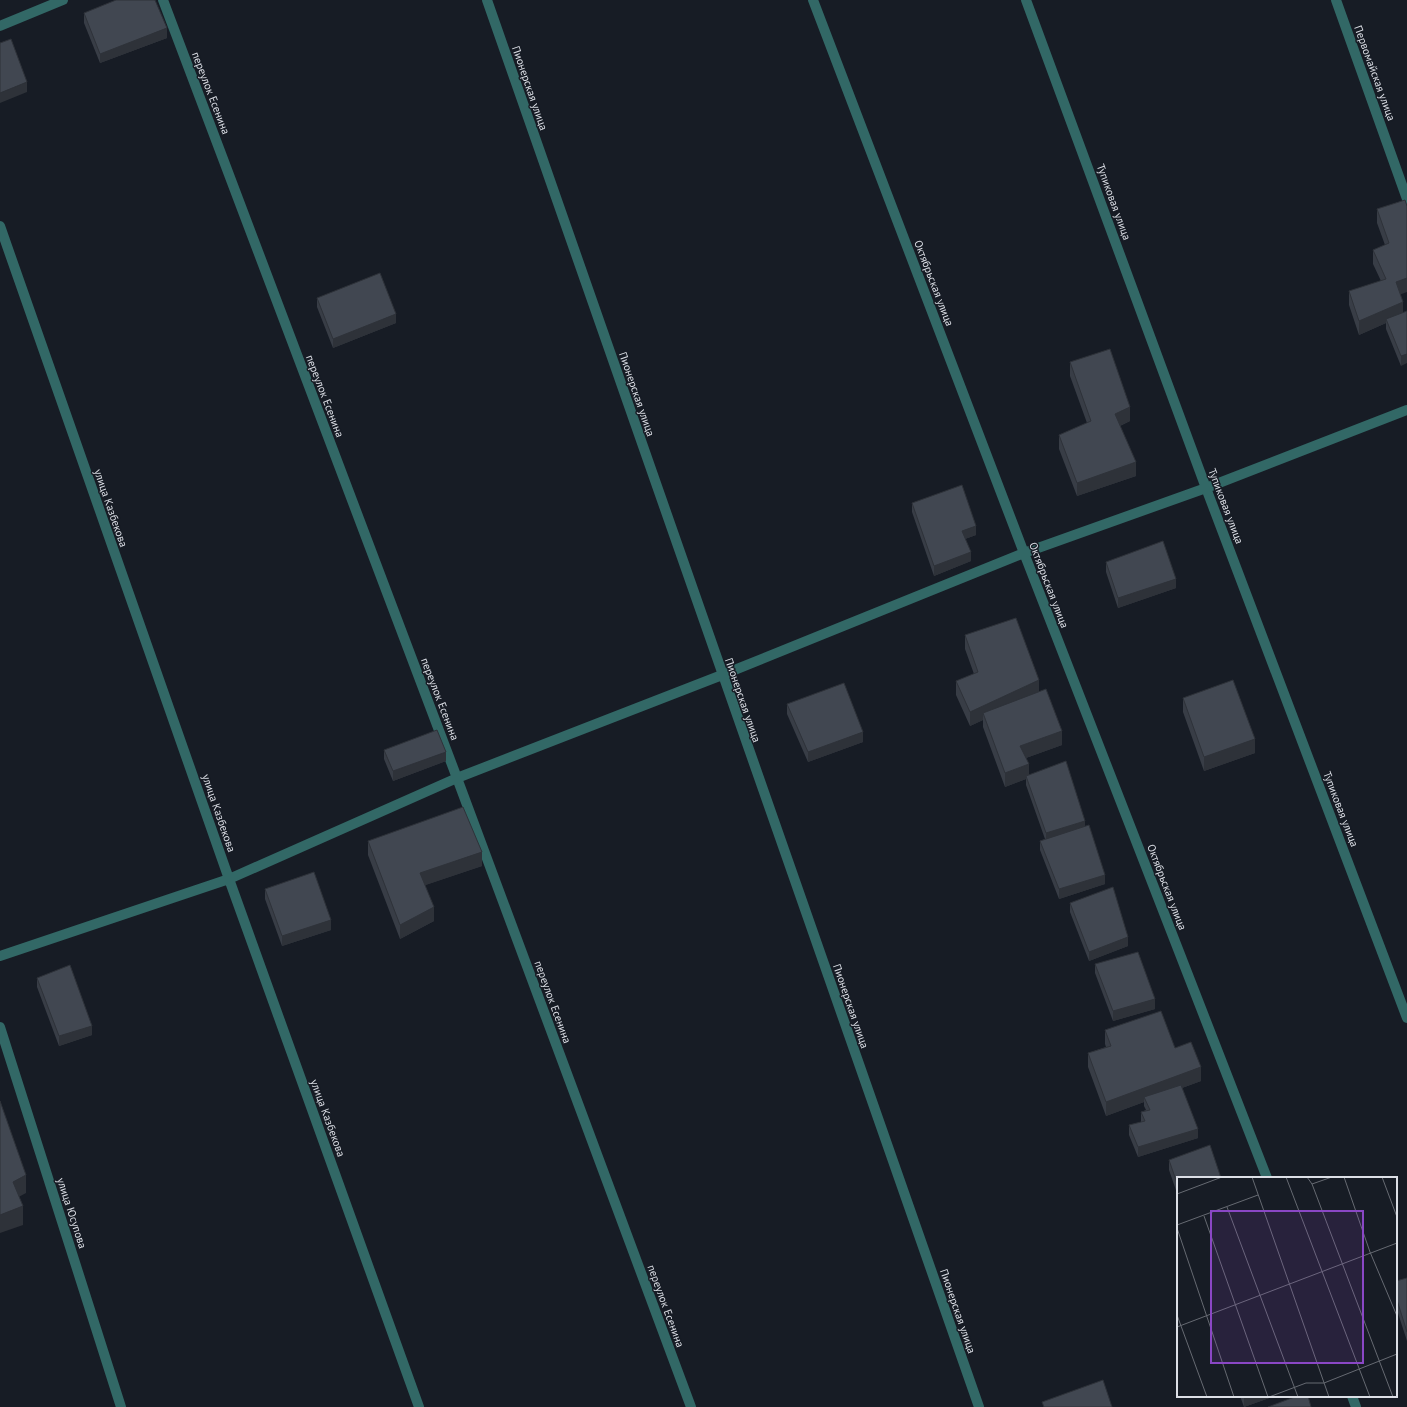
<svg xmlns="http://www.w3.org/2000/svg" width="1407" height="1407" font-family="'PT Sans',sans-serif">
<rect width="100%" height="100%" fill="#171c25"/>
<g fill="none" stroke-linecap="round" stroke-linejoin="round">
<path stroke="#326866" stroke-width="10" d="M163,0L457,778L691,1407
M487,0L979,1407
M813,0L1024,553L1267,1178
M1026,0L1206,488L1407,1018
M1336,0L1407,199
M0,26L63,0
M0,226L229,879L419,1407
M0,956L229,879L457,778L722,675L1024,553L1206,488L1407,410
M0,1027L121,1407
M1352,1396L1356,1407"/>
</g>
<path fill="#383d46" d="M84,13L167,38L100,63L84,23Z
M1405,200L1400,294L1403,302L1401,366L1386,329V323L1359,335L1349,305V291L1381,281L1373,264V250L1385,245L1377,223V209Z
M317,298L396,323L333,348L317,307Z
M1070,362L1130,421L1120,426L1136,476L1077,496L1059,449V435L1087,423L1070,376Z
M912,503L976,535L965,539L971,561L934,576L912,512Z
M1106,562L1176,588L1118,608L1106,572Z
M965,635L1039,691L1062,745L1026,758L1029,775L1085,826L1105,884L1059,899L1040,850V841L1045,839L1026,785V779L1005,787L983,727V720L970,726L956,695V681L974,674L965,649Z
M1183,698L1255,753L1204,771L1183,712Z
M787,704L863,742L808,762L787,714Z
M384,750L446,761L393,781L384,759Z
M368,841L482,866L425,885L434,921L400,939L368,855Z
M265,889L331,930L282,946L265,899Z
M1070,903L1128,946L1089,961L1070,912Z
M1095,964L1155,1009L1113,1021L1095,973Z
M37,978L92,1035L59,1046L37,987Z
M1105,1030L1175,1048L1201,1081L1182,1088L1198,1138L1138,1157L1129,1135V1125L1141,1122V1112L1146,1110L1144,1106V1102L1106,1116L1088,1067V1053L1106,1047L1105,1044Z
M1169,1160L1178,1178V1196L1169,1170Z
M1407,1278V1341L1396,1307V1281Z
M1240,1396H1275L1244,1407Z"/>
<path fill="#2e3239" d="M167,28V38L100,63V54Z
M27,82V92L0,103V93Z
M1407,278V292L1396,296V282Z
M1403,302V316L1386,319V323L1359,335V321Z
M396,314V323L333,348V339Z
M1407,354V363L1401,366V356Z
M1130,407V421L1115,428V414Z
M1136,462V476L1077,496V483Z
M976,526V535L962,540V531Z
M971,552V561L934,576V566Z
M1176,579V588L1118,608V598Z
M1039,680V694L983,713V720L970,726V712Z
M1062,731V745L1020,760V746Z
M863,732V742L808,762V752Z
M1255,739V753L1204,771V757Z
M446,752V761L393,781V771Z
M1029,764V778L1026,776V779L1005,787V773Z
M1085,821V830L1046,843V833Z
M482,852V866L420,887V873Z
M1105,875V884L1059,899V889Z
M434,907V921L400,939V925Z
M331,920V930L282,946V936Z
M1128,937V946L1089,961V952Z
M1155,999V1009L1113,1021V1011Z
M92,1026V1035L59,1046V1036Z
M1201,1067V1081L1146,1101L1144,1097V1102L1106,1116V1102Z
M1198,1129V1138L1138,1157V1147Z
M26,1175V1193L13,1200V1182Z
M23,1206V1225L0,1233V1215Z
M1248,1396H1275L1244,1407V1397Z"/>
<path fill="#414751" stroke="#2e3239" d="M116,0H155L167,28L100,54L84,13Z
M11,39L27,82L0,93V43Z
M1405,200L1407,206V278L1396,282L1403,302L1359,321L1349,291L1386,279L1373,250L1389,243L1377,209Z
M380,273L396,314L333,339L317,298Z
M1407,311V354L1401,356L1386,319Z
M1110,349L1130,407L1115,414L1136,462L1077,483L1059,435L1091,421L1070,362Z
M962,485L976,526L962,531L971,552L934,566L912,503Z
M1163,541L1176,579L1118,598L1106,562Z
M1016,618L1039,680L970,712L956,681L978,672L965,635Z
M1233,680L1255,739L1204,757L1183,698Z
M844,683L863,732L808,752L787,704Z
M1046,689L1062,731L1020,746L1029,764L1005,773L983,713Z
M437,730L446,752L393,771L384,750Z
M1066,761L1085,821L1046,833L1026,776Z
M463,807L482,852L420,873L434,907L400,925L368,841Z
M1089,825L1105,875L1059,889L1040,841Z
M314,872L331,920L282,936L265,889Z
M1113,887L1128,937L1089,952L1070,903Z
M1138,952L1155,999L1113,1011L1095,964Z
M70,965L92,1026L59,1036L37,978Z
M1161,1011L1175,1048L1191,1042L1201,1067L1106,1102L1088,1053L1111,1046L1105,1030Z
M1181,1085L1198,1129L1138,1147L1129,1125L1145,1121L1141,1112L1150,1110L1144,1097Z
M0,1101L26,1175L13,1182L23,1206L0,1215Z
M1210,1145L1221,1178H1178V1186L1169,1160Z
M1407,1278V1332L1396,1297V1281Z
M1103,1380L1112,1407H1044L1042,1402Z
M1297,1396H1308L1311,1407H1268Z"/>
<g text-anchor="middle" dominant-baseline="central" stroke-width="3" stroke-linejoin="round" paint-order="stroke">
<g font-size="11" fill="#dcdfe6" stroke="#171c25">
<text transform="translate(1375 73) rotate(70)">Первомайская улица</text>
<text transform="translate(530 88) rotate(71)">Пионерская улица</text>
<text transform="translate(211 93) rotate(69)">переулок Есенина</text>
<text transform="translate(1114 202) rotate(70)">Тупиковая улица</text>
<text transform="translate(934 283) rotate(69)">Октябрьская улица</text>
<text transform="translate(637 394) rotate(71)">Пионерская улица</text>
<text transform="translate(325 396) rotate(69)">переулок Есенина</text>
<text transform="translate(1226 506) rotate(69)">Тупиковая улица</text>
<text transform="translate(111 508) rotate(71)">улица Казбекова</text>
<text transform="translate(1049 585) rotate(69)">Октябрьская улица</text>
<text transform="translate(440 699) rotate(69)">переулок Есенина</text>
<text transform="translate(743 700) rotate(71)">Пионерская улица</text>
<text transform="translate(1341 809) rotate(69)">Тупиковая улица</text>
<text transform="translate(219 813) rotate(71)">улица Казбекова</text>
<text transform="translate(1167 887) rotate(69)">Октябрьская улица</text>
<text transform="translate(553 1002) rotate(70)">переулок Есенина</text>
<text transform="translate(851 1006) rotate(71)">Пионерская улица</text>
<text transform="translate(328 1118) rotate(70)">улица Казбекова</text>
<text transform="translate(72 1213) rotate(72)">улица Юсупова</text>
<text transform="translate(666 1306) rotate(70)">переулок Есенина</text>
<text transform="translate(958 1311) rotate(71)">Пионерская улица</text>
</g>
</g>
<g transform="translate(1177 1177)">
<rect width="220" height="220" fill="#171c25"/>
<path fill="none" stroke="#666a72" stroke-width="1" d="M75,0L152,220M109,0L193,220M130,0L135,7L216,220M167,0L193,75L220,139M205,0L220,40M135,7L155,0M0,17L45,0M50,30L121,220M27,39L91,220M0,48L81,18M0,51L57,220M0,138L30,220M0,150L220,66M92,220L129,206H147L220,177"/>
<path fill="#8a47c5" fill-opacity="0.15" stroke="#8a47c5" stroke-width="2" d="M34,34H186V186H34Z"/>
<rect width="220" height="220" fill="none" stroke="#dcdfe6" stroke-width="2"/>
</g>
</svg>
